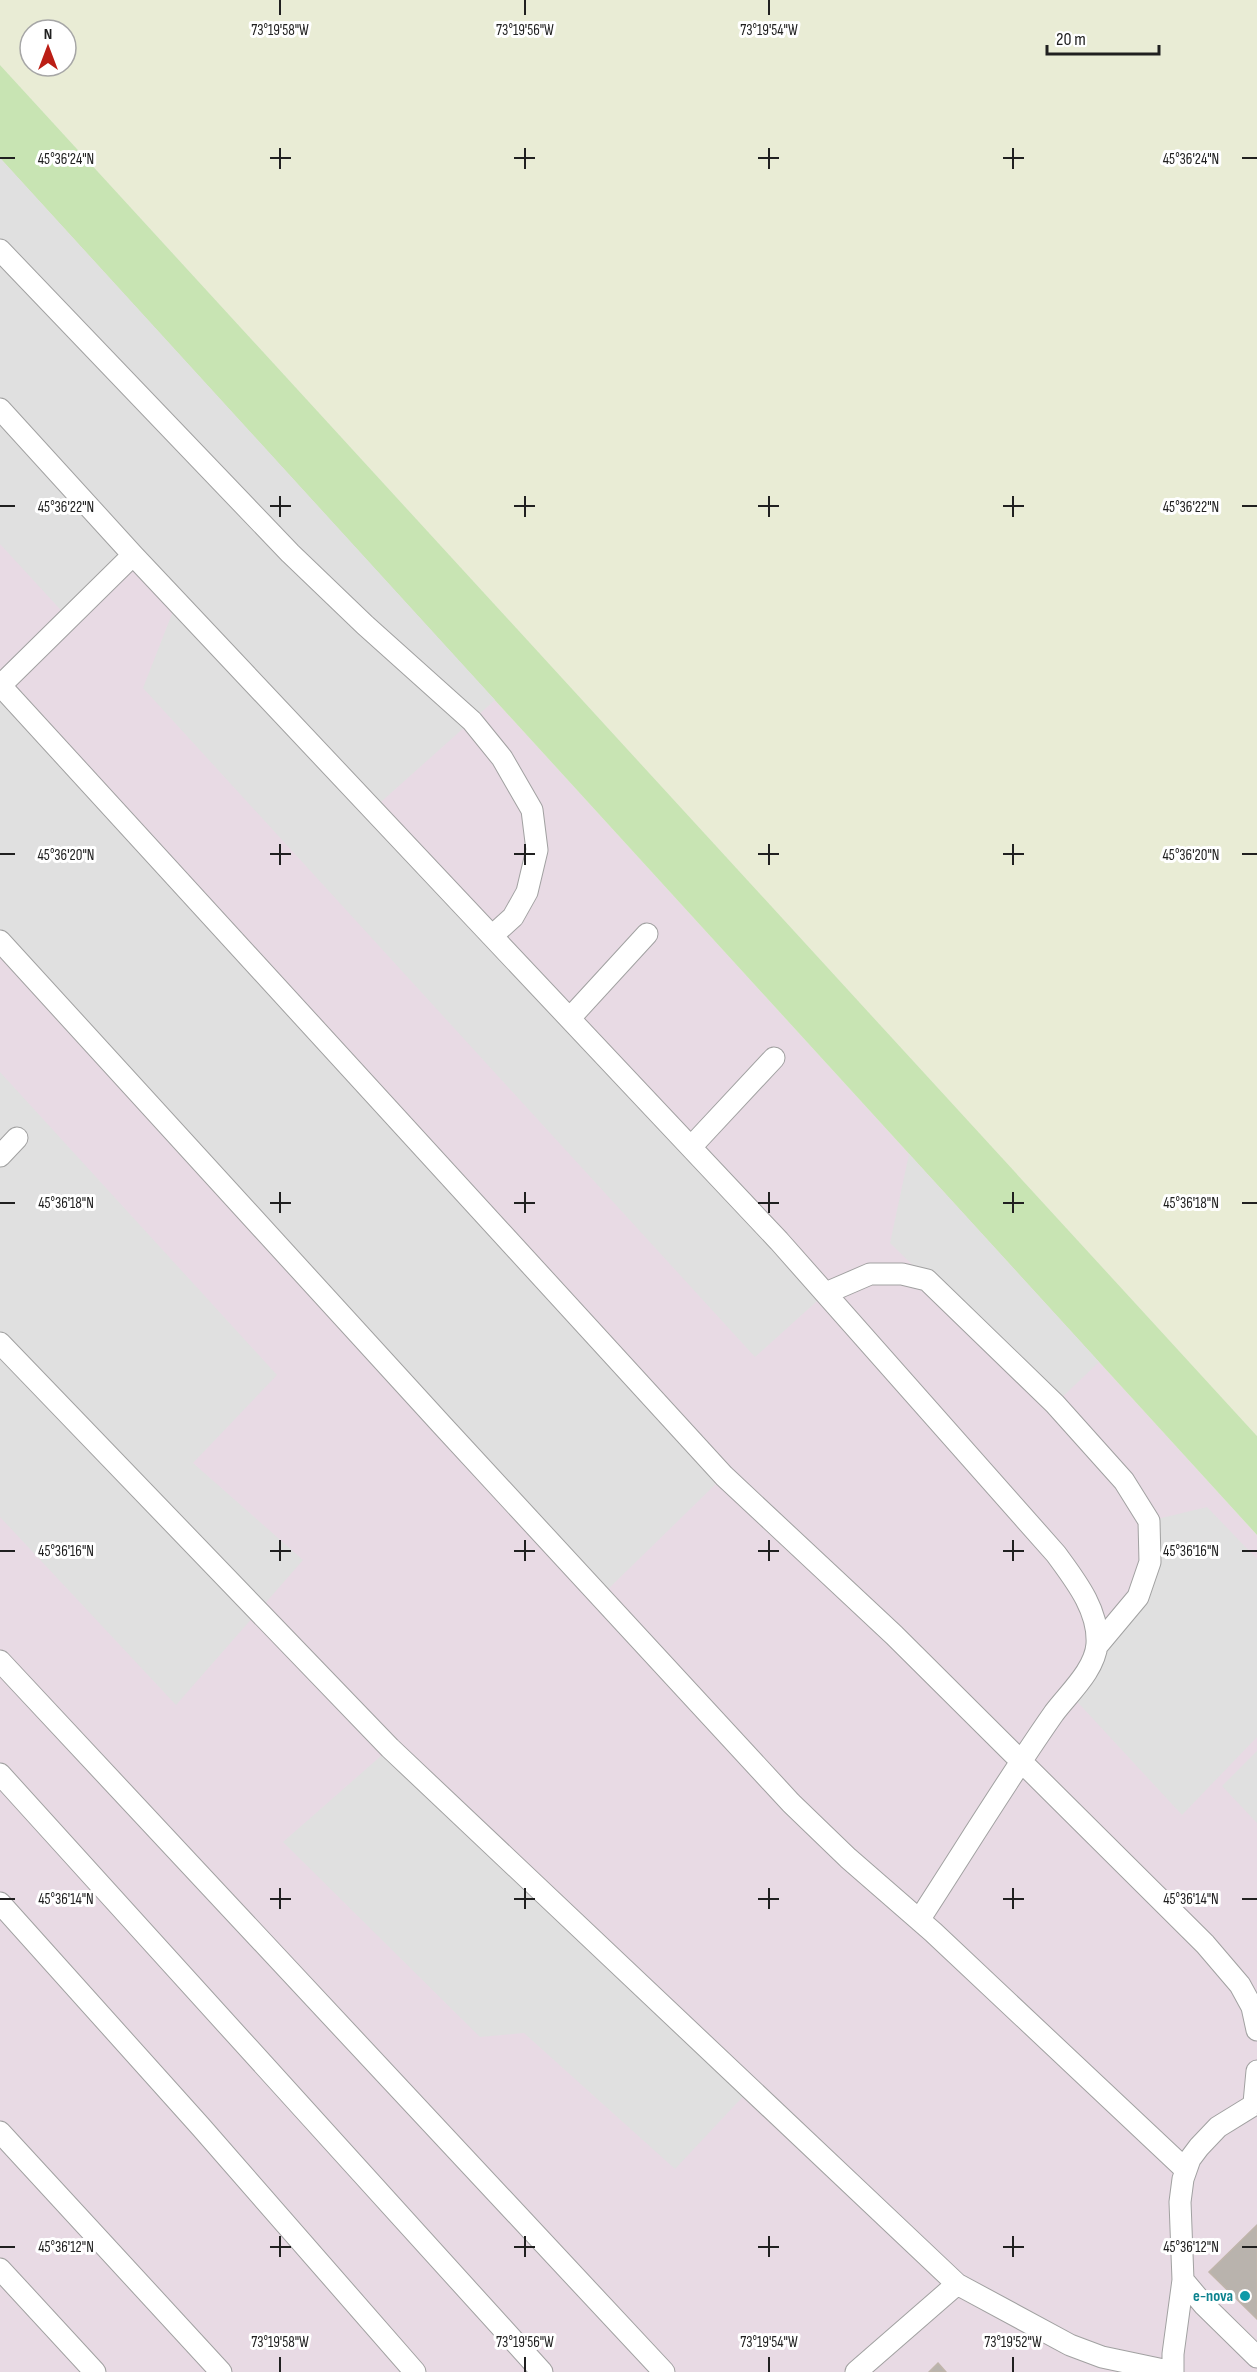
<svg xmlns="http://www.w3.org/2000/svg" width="1257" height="2372" font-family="'Sofia Sans Condensed',sans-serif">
<rect width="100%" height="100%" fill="#efede7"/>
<path fill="#e8dae4" d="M0,158L1257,1535V2372H0Z"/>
<path fill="#e9ecd5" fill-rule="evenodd" d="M0,0H1257V1436L0,65ZM30,30H66V66H30Z"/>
<path fill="#c8e4b3" d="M0,65L1257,1436V1535L0,158Z"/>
<path fill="#e0e0e0" d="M0,158L495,700L373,809L826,1293L755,1357L143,688L177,601L133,555L69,619L0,544Z
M0,686L724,1476L600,1597L0,941Z
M0,1072L277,1375L193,1463L303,1560L176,1705L0,1517Z
M909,1154L1099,1362L1055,1404L890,1243Z
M1207,1507L1257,1559V1737L1182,1815L1070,1694L1138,1597L1149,1521Z
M390,1748L751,2088L675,2169L524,2033L480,2037L283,1842Z
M1257,1751V1823L1222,1786Z"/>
<path fill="#b9b3ad" stroke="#c0b5ab" stroke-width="1.5" d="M1257,2225V2319L1209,2272Z
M938,2363L946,2372H929Z"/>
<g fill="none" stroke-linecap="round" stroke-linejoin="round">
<defs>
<path id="lane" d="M0,250L290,553L365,625L472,721L502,758L532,810L537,850L527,892L513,917L492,936
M0,409L133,555L779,1241L1056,1554C1075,1580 1099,1610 1097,1644C1095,1670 1069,1693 1054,1713C1007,1780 964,1851 919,1920
M0,685L724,1476L894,1635L1205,1944L1240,1985L1252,2007L1257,2030
M0,686L133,555
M0,941L442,1425L791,1803L848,1858L933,1932L1186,2170
M570,1018L647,934
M691,1147L774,1058
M0,1156L17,1138
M826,1293L870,1274H902L927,1280L1055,1404L1124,1481L1149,1521L1150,1562L1138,1597L1097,1646
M0,1343L390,1748L957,2284L1070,2345L1102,2357L1173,2372
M0,1661L664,2372
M0,1774L542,2372
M0,1903L201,2127L415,2372
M1254,2103L1257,2071
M1257,2103L1218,2127L1199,2147L1190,2159L1183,2179L1180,2202L1183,2280L1204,2305L1257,2357
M0,2132L221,2372
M0,2269L95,2372
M856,2372L957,2284
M1173,2372V2354L1183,2280"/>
</defs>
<use href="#lane" stroke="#a1a1a1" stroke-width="23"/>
<use href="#lane" stroke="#fff" stroke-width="21"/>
</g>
<path fill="none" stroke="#202020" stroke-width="2" d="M280,0V15M525,0V15M769,0V15M280,148V169M525,148V169M769,148V169M1013,148V169M0,158H15M270,158H291M514,158H535M758,158H779M1003,158H1024M1242,158H1257M280,496V517M525,496V517M769,496V517M1013,496V517M0,506H15M270,506H291M514,506H535M758,506H779M1003,506H1024M1242,506H1257M280,844V865M525,844V865M769,844V865M1013,844V865M0,854H15M270,854H291M514,854H535M758,854H779M1003,854H1024M1242,854H1257M280,1192V1213M525,1192V1213M769,1192V1213M1013,1192V1213M0,1203H15M270,1203H291M514,1203H535M758,1203H779M1003,1203H1024M1242,1203H1257M280,1540V1561M525,1540V1561M769,1540V1561M1013,1540V1561M0,1551H15M270,1551H291M514,1551H535M758,1551H779M1003,1551H1024M1242,1551H1257M280,1888V1909M525,1888V1909M769,1888V1909M1013,1888V1909M0,1899H15M270,1899H291M514,1899H535M758,1899H779M1003,1899H1024M1242,1899H1257M280,2236V2257M525,2236V2257M769,2236V2257M1013,2236V2257M0,2247H15M270,2247H291M514,2247H535M758,2247H779M1003,2247H1024M1242,2247H1257M280,2357V2372M525,2357V2372M769,2357V2372M1013,2357V2372"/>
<circle fill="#0f9aa8" stroke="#fff" stroke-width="2" cx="1245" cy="2296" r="6"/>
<g text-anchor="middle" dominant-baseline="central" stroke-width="6" stroke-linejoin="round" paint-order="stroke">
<g font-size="16" font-weight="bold" fill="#0d838f" stroke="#fff" text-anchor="end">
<text x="1233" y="2296">e-nova</text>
</g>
</g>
<g font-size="15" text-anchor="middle" fill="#202020" stroke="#fff" stroke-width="6" stroke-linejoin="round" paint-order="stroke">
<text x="280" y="35">73°19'58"W</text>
<text x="525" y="35">73°19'56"W</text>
<text x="769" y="35">73°19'54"W</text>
<text x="66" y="164">45°36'24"N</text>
<text x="1191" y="164">45°36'24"N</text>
<text x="66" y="512">45°36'22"N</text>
<text x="1191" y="512">45°36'22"N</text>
<text x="66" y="860">45°36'20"N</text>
<text x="1191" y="860">45°36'20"N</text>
<text x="66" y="1208">45°36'18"N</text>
<text x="1191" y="1208">45°36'18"N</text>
<text x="66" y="1556">45°36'16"N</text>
<text x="1191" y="1556">45°36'16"N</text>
<text x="66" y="1904">45°36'14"N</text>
<text x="1191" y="1904">45°36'14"N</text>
<text x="66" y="2252">45°36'12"N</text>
<text x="1191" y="2252">45°36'12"N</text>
<text x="280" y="2347">73°19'58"W</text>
<text x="525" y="2347">73°19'56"W</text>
<text x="769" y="2347">73°19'54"W</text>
<text x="1013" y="2347">73°19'52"W</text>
</g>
<g transform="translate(48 48)"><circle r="28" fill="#ffffff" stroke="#a6a6a6" stroke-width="1.5"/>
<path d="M0-4.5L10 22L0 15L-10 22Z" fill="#bb1e15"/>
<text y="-9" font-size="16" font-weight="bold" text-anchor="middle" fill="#202020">N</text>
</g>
<path d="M1047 45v9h112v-9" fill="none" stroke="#202020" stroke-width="3"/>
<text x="1056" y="45" font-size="18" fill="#202020" stroke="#ffffff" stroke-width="4.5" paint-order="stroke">20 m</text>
</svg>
